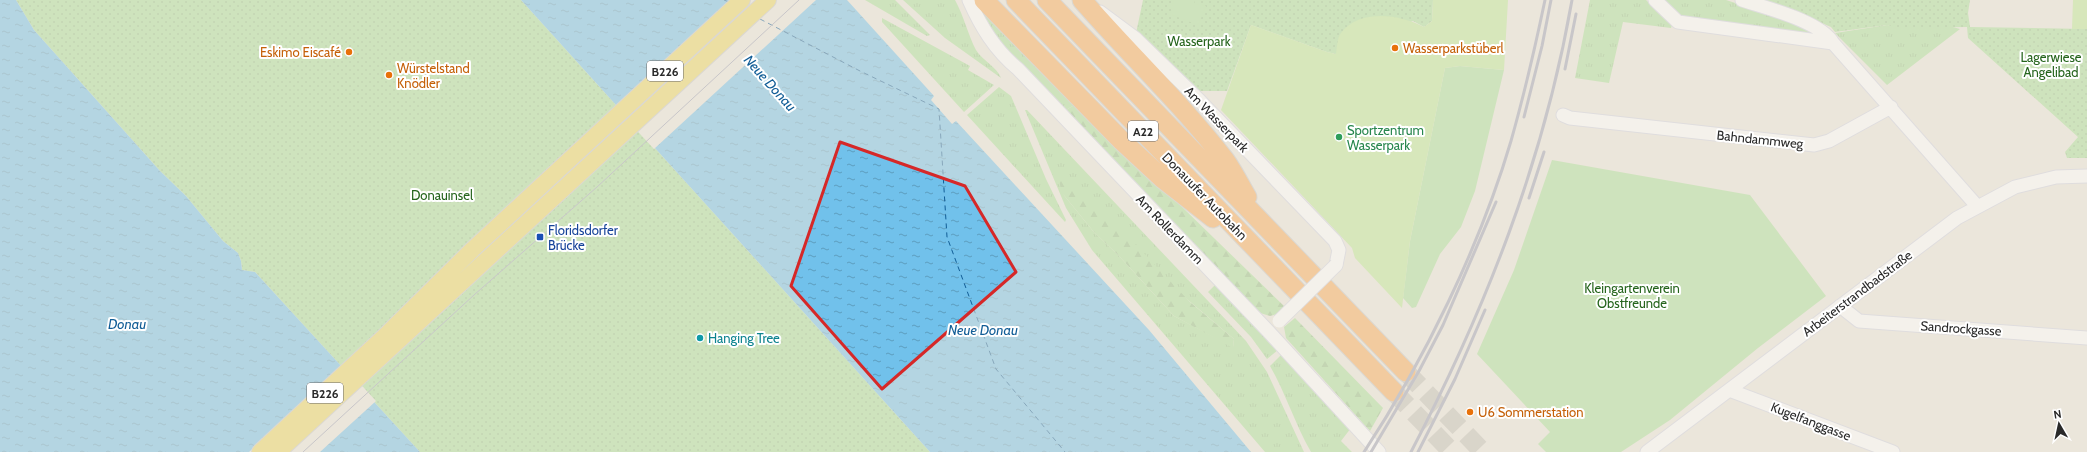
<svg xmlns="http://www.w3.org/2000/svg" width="2087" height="452" font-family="Cabin,sans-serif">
<defs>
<pattern id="grass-tufts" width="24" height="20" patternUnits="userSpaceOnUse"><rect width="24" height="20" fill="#ace199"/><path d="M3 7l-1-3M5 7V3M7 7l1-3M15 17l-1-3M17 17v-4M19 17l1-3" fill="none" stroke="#94c184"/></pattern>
<pattern id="forest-firs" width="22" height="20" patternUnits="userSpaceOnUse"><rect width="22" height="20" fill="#ace199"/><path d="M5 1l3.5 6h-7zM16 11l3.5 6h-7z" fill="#94c184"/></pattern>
<pattern id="park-dots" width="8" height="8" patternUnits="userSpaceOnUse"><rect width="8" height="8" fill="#ace199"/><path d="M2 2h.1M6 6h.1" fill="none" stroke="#94c184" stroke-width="1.8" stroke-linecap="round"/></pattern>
<pattern id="water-ripples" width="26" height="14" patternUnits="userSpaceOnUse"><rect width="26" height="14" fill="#71c1eb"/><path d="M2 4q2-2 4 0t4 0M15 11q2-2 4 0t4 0" fill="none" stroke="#5d9dbe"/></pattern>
</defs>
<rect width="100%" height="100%" fill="#ebe6db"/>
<path fill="url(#grass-tufts)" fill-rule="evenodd" d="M865,0H895L930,35L927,36Z
M903,0H955C964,16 968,35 976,50C983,61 997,67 1001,78L945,38Z
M1590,0H1646L1672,25L1671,28L1623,22L1609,83L1575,78Z
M1661,0H1726L1773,15L1820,33L1821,36L1682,19Z
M979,8L1076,104L1066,110L994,37Z
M882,18L970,66L968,70L994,85L964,112L882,22Z
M1887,25C1911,29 1938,21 1960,29L1887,85L1835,33Z
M999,87L1011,96L1046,179L1066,220L1065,222L967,115Z
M1025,110H1027L1246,341L1267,372L1304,452H1265L1092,250L1066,208ZM1063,194L1234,339L1233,347L1174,316L1119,256L1093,231Z
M1215,285L1278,350L1267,359L1251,337L1208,292Z
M1281,355L1351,428L1341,441L1352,452H1311C1295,424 1286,394 1270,366Z"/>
<path fill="url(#forest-firs)" d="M1076,104L1284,306L1277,314L1270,316L1257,312L1066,110Z
M1062,172L1134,243L1190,302L1234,339L1233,348L1174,316L1119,256L1093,231L1063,194L1058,178Z
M1295,318L1383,408L1370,431L1286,338L1284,327Z"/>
<path fill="url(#park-dots)" d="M16,0H521L930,452H420L255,272L242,270L241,261L238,253L223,241L186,196L160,171L34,30Z
M1143,0H1433L1432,21L1424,27L1413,21L1336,54L1327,52L1251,25L1227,91H1190L1135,38Z
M1763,0H1970L1968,13L1970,27L2087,29V158H2067L2065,152L2078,137L1968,38L1967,27L1900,28L1887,25L1835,32L1831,27L1803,15L1802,13Z"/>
<path fill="#ace199" d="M1174,0H1195L1194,4L1206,6L1198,25L1170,14Z
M1460,66L1504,70L1475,191L1461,227L1440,254L1416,307L1412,308L1403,298L1410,241L1445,68Z
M1552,160L1750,195L1826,296L1758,348L1670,420L1621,452H1546L1538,444L1550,432L1477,354L1514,270Z"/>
<path fill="#bee895" d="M1433,0H1508L1504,70L1460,66L1445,68L1410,241L1402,308L1355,258L1352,248L1221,110L1251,25L1327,52L1336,54C1337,48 1337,38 1341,33C1361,8 1400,15 1424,27L1432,21Z
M2073,0H2087V29H2072Z"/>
<path fill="url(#water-ripples)" d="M0,0H16L34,30L160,171L186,196L223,241L238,253L241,261L242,270L255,272L420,452H0Z
M521,0H847L934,96L931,100L952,124L956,121L1149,330L1251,452H930Z"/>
<path fill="#ebe6db" d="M731,0H816L654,149L615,107Z
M343,365L376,401L320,452H249Z"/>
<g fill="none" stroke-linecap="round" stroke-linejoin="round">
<path stroke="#115d96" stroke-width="1" stroke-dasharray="5 4" stroke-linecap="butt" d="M724,0L729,2
M760,19L860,71L939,109L947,237L996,369L1065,452"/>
<path stroke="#c4c0b7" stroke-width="19" stroke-dasharray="19 10" stroke-linecap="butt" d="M1406,372L1483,452
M1394,392L1452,452"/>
<defs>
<path id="minor" d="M969,0C981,27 995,50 1018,69L1268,331L1379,452
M1655,0L1678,22L1833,43
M1742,0C1766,8 1820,21 1833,43L1977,206
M1100,12L1135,38L1200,101L1335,241L1339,250L1336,265
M1563,115L1570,118L1814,145L1829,141L1891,107
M1840,306L1859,321L2087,338
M1729,390L1893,452
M1647,452L1957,218L2015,187L2056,177L2087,176"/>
<path id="major" d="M260,452L388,333L473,249L742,0
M278,452L768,0"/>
<path id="highway" d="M984,0L1122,141L1163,179L1213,218
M1016,0L1394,392
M1047,0L1406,372
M1082,0C1129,54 1181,103 1225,160C1233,171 1240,185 1247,197"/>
</defs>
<use href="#minor" stroke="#d1d3e2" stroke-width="15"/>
<use href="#major" stroke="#c7c7c7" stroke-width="18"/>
<use href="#highway" stroke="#c7c7c7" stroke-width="21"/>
<use href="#minor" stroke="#fff" stroke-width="13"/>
<use href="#major" stroke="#edd75f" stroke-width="16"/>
<use href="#highway" stroke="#faab58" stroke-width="19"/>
<path stroke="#9ea0b3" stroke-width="1" d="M303,452L474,295L597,187L799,0"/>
<path stroke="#9ea0b3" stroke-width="3" d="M1565,69L1576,14
M1524,117L1542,46L1551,0
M1529,198L1544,152
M1364,452C1424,361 1480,246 1511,141C1524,95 1535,48 1545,0
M1371,452L1419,371L1443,325L1496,202
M1411,452C1486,308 1544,161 1572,0
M1418,452L1455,379L1485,310"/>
<defs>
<path id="minor-bridge" d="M1279,321L1336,265"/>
</defs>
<use href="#minor-bridge" stroke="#d1d3e2" stroke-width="15" stroke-linecap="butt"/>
<use href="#minor-bridge" stroke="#fff" stroke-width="13"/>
</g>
<path d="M0 0H2087V452H0ZM840,142L965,186L1016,272L882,389L791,286Z" fill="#ebe6db" fill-opacity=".55" fill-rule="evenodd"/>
<path fill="none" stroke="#d62828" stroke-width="3" stroke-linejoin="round" d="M840,142L965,186L1016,272L882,389L791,286Z"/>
<g fill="#e8710a" stroke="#fff" stroke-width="1.5">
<circle cx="1395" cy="48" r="4"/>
<circle cx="349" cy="52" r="4"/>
<circle cx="389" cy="75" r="4"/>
<circle cx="1470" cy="412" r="4"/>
</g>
<circle fill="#2e9e5b" stroke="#fff" stroke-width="1.5" cx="1339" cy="137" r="4"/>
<rect fill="#1a4fb4" stroke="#fff" stroke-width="1.5" x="536" y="233" width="8" height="8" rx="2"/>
<circle fill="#0f9aa8" stroke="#fff" stroke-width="1.5" cx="700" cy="338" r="4"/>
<g text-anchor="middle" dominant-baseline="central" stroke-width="4" stroke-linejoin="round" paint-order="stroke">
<g fill="#fff" stroke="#696969" stroke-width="1">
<rect x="647" y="61" width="36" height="20" rx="3"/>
<rect x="1128" y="121" width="30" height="20" rx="3"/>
<rect x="307" y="383" width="36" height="20" rx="3"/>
</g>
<g font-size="12" font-weight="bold" fill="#292929">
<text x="665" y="71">B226</text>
<text x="1143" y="131">A22</text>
<text x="325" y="393">B226</text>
</g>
<g font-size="13" fill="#25641c" stroke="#fff">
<text x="1199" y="41">Wasserpark</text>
<text x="2051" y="57">Lagerwiese<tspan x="2051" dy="15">Angelibad</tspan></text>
<text x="442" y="195">Donauinsel</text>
<text x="1632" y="288">Kleingartenverein<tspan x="1632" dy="15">Obstfreunde</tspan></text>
</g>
<g font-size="13" fill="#c56008" stroke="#fff" text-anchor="start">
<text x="1403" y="48">Wasserparkstüberl</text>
<text x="341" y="52" text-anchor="end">Eskimo Eiscafé</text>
<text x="397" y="68">Würstelstand<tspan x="397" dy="15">Knödler</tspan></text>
<text x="1478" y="412">U6 Sommerstation</text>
</g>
<g font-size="13" fill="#292929" stroke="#fff">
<text transform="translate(1217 119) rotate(46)">Am Wasserpark</text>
<text transform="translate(1760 139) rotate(6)">Bahndammweg</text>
<text transform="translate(1205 196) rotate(46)">Donauufer Autobahn</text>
<text transform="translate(1170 229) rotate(46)">Am Rollerdamm</text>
<text transform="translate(1857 293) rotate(-37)">Arbeiterstrandbadstraße</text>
<text transform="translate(1961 328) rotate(4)">Sandrockgasse</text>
<text transform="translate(1811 421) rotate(21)">Kugelfanggasse</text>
</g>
<g font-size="13" fill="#27864d" stroke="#fff" text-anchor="start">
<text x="1347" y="130">Sportzentrum<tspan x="1347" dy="15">Wasserpark</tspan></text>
</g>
<g font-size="13" fill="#164399" stroke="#fff" text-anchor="start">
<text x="548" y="230">Floridsdorfer<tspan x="548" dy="15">Brücke</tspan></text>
</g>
<g font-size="13" fill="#0d838f" stroke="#fff" text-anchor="start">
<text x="708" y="338">Hanging Tree</text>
</g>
<g font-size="14" font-style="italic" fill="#115d96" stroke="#fff">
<text transform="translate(770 83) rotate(48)">Neue Donau</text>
<text x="127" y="324">Donau</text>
<text x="983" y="330">Neue Donau</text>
</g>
</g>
<g transform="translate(2059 424) rotate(351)" stroke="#ffffff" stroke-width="3" paint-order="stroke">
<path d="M0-3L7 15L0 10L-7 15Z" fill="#292929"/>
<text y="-6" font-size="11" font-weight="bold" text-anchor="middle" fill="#292929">N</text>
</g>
</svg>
